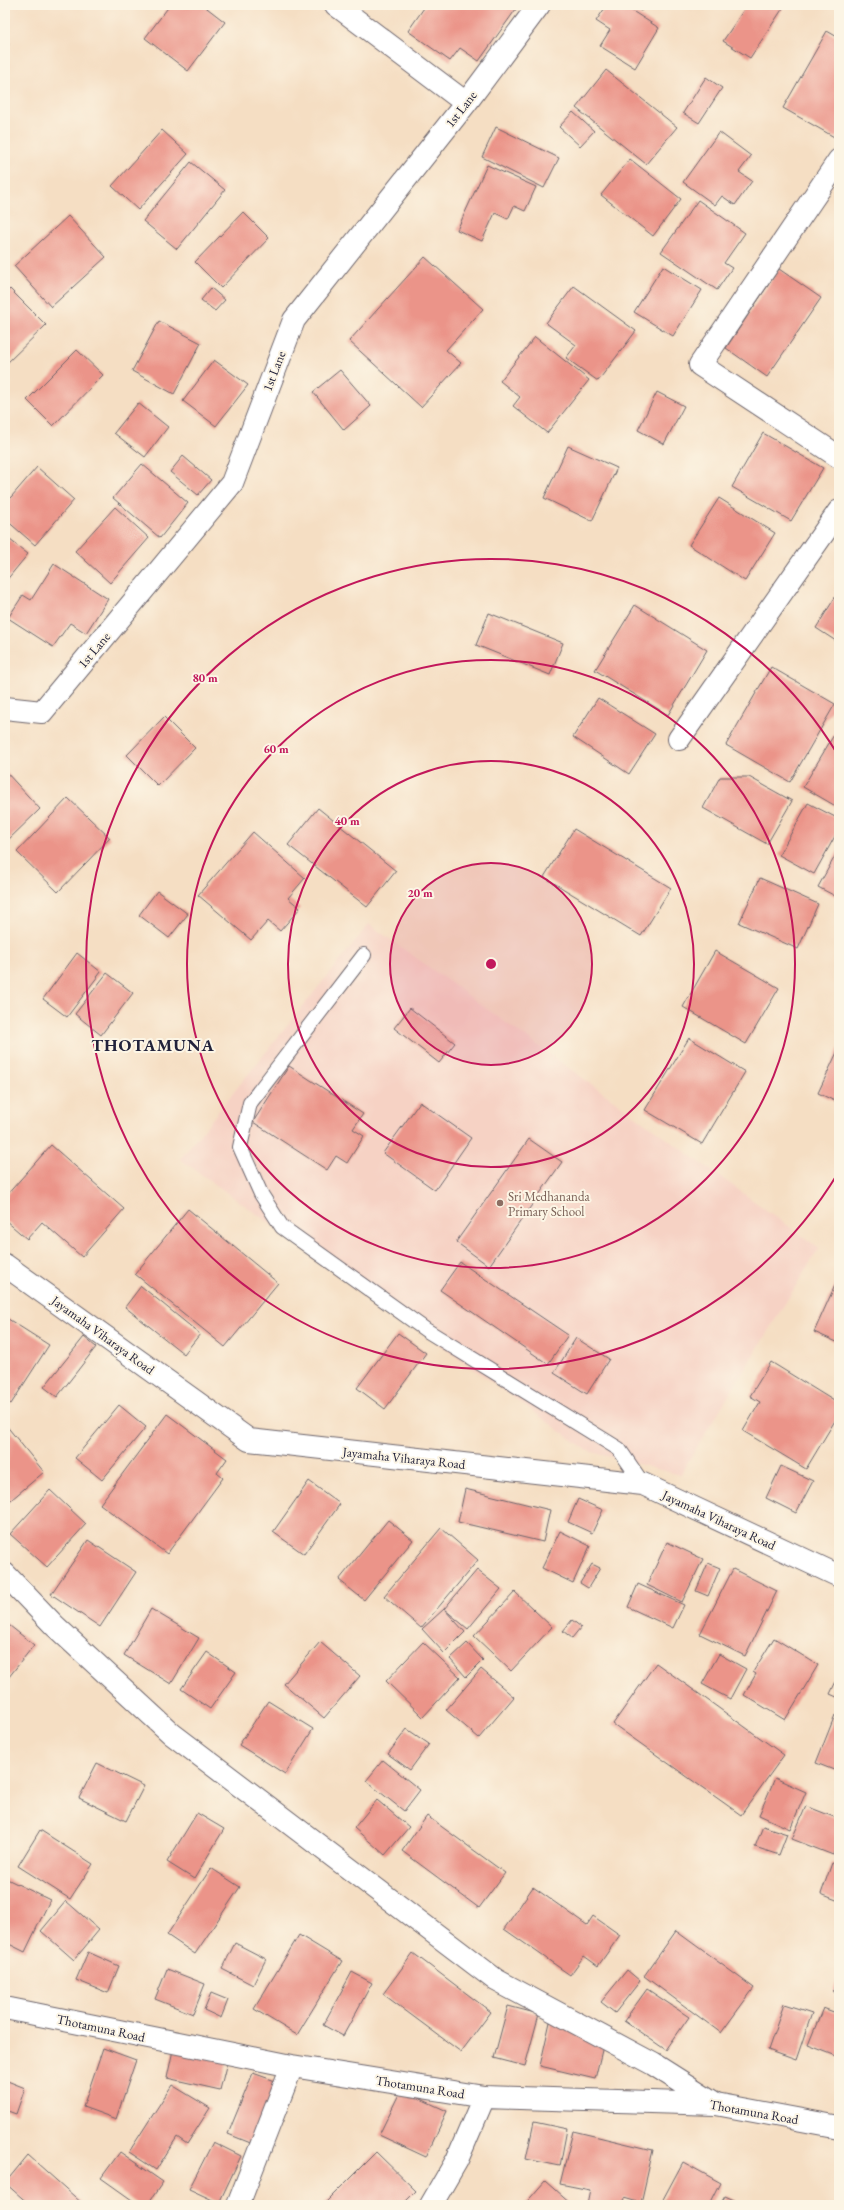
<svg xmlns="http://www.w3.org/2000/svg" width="844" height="2210" font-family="'EB Garamond',serif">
<rect width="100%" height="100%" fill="#fcf5e5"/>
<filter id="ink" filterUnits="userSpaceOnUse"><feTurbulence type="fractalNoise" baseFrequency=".025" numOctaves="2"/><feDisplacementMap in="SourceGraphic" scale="8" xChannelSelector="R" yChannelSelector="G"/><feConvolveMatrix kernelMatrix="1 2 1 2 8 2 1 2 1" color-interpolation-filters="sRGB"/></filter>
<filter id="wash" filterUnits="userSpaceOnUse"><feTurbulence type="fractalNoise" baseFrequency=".012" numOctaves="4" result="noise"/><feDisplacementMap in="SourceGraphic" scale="16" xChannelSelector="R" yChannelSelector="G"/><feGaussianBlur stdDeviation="0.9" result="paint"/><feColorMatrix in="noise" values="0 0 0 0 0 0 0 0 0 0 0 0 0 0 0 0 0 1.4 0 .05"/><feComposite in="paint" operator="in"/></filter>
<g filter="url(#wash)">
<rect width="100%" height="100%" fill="#f5dec3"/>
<path fill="#f6d2c4" d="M369,924L819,1248L680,1475L588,1451L180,1159Z"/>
<g id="blocks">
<path fill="#eb9489" d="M170,5H203L225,22L188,71L145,38Z
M426,5H511L516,9L479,61L460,48L450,61L408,31Z
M607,5H623L659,28L635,68L600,46L610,30L596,21Z
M632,5H645L641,11Z
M747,5H785L750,58L723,41Z
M827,31L839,38V134L836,138L783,108Z
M5,42L9,44L5,51Z
M606,70L677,127L646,164L576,108Z
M706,77L722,88L699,123L683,113Z
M573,112L594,131L580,146L559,127Z
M496,127L559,158L544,188L482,157Z
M162,130L188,154L138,210L112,186Z
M719,132L751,156L739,172L752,181L735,205L722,196L715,205L683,182Z
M630,159L681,199L653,236L601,195Z
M191,162L225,190L177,249L143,221Z
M487,165L536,187L525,211L514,206L508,219L495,213L482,241L457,230Z
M698,200L745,233L724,263L732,268L717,290L661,252Z
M243,212L269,238L221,288L195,262Z
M68,216L106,257L51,307L14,266Z
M425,257L483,309L446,350L461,363L421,407L349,341Z
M663,266L702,290L673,336L634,312Z
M779,269L821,298L767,377L726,348Z
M574,286L636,331L598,381L566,358L576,345L546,323Z
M211,288L225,300L215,311L201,300Z
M10,289L46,325L5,365V294Z
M159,321L201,343L174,394L132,371Z
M535,337L589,380L547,433L513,406L520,397L500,381Z
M77,350L103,375L53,426L27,400Z
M214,360L248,385L216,426L183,401Z
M340,370L371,406L344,430L313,392Z
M657,392L684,406L664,444L638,430Z
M138,403L168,427L145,457L114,433Z
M763,433L823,468L791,521L732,487Z
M568,446L617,468L592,521L544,498Z
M183,456L211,480L198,495L170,472Z
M142,464L188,503L160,538L113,498Z
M37,467L74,500L35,545L5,519V504Z
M719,498L775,533L745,581L689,545Z
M115,507L149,538L110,583L75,551Z
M5,536L28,554L5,582Z
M54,564L108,599L86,633L70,623L53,647L8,618L23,595L31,600Z
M839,591V643L816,628Z
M635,605L707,650L668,715L595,670Z
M489,613L563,643L550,675L476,645Z
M771,667L835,704L790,782L726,745Z
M598,698L655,734L629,774L573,737Z
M164,717L195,748L158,786L127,755Z
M838,728H839V808L803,787Z
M5,771L40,809L5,843Z
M720,777H749L792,801L767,844L703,808Z
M68,798L110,838L58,892L17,852Z
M808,803L839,819V829L814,874L779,855Z
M318,808L396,871L367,907L288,845Z
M574,829L671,888L641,936L544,877Z
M253,832L305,878L288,898L300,908L280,931L268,921L251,940L198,895Z
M839,849V898L818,887Z
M760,878L818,904L798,949L739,923Z
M157,891L188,914L169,938L139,915Z
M715,951L779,988L746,1044L683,1007Z
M77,953L101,972L67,1017L43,999Z
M107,973L133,993L101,1035L75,1014Z
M410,1008L455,1043L439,1063L394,1028Z
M689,1038L745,1072L702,1144L645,1110Z
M839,1048V1103L818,1093Z
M289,1066L363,1114L353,1129L364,1136L347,1163L336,1156L327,1170L253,1122Z
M420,1102L471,1138L435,1190L383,1153Z
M529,1139L562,1162L489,1266L456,1242Z
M51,1145L124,1209L82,1257L42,1222L27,1239L5,1220V1197Z
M188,1209L278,1283L225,1347L135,1274Z
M460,1262L568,1335L548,1364L440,1290Z
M837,1281H839V1343L814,1332Z
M141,1286L200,1334L184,1354L125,1307Z
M5,1317L49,1345L11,1404L5,1400Z
M398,1333L426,1353L385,1409L357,1388Z
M84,1337L96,1347L57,1397L44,1387Z
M576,1338L609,1359L587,1394L554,1373Z
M771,1362L839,1404V1414L806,1469L743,1431L760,1402L750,1396Z
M119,1405L146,1427L102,1480L75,1458Z
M167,1414L227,1459L217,1473L223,1478L167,1554L100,1504Z
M5,1424L44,1472L5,1505Z
M781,1466L813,1481L796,1513L766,1498Z
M309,1481L340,1504L304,1554L273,1532Z
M465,1489L550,1510L543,1542L458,1522Z
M50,1490L86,1524L47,1567L10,1534Z
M578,1499L603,1510L592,1533L568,1522Z
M388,1520L413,1540L364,1600L339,1580Z
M441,1528L478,1560L421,1628L384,1596Z
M560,1531L590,1546L573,1583L542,1568Z
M88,1540L136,1572L100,1627L51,1594Z
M667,1542L703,1559L682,1602L647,1585Z
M708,1563L720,1568L708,1596L696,1591Z
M592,1564L600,1568L588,1588L580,1583Z
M733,1569L777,1591L745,1656L700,1634Z
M477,1570L501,1589L468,1629L444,1609L465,1632L444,1653L422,1629L444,1609Z
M638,1584L684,1605L673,1628L628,1607Z
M515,1592L552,1627L511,1671L474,1636Z
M151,1609L199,1638L171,1684L124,1655Z
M572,1620L581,1627L572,1638L563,1631Z
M5,1622L34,1645L5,1682Z
M774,1638L818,1665L785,1720L744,1695L756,1674L753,1672Z
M320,1642L360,1676L324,1718L284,1684Z
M423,1642L460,1677L423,1717L386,1681Z
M467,1643L483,1660L466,1677L450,1659Z
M207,1652L236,1672L210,1709L181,1689Z
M719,1654L746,1669L730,1699L702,1684Z
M656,1663L784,1755L741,1815L613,1724Z
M481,1669L514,1697L479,1738L446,1710Z
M839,1675V1698L830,1694Z
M268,1701L313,1729L285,1774L239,1745Z
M835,1715L839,1717V1772L816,1763Z
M407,1729L429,1744L410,1770L388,1754Z
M383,1760L420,1790L404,1811L366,1781Z
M97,1763L144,1786L126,1821L79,1798Z
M775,1778L806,1792L790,1829L759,1815Z
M377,1800L409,1827L385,1855L354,1828Z
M806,1806L839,1819V1839L833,1855L792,1839Z
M197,1813L224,1829L194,1879L167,1862Z
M427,1816L505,1873L479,1908L402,1851Z
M763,1826L787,1834L779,1855L755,1847Z
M40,1830L93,1864L70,1899L18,1866Z
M832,1863L839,1865V1901L821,1894Z
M211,1868L240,1887L195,1954L167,1935Z
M5,1878L50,1900L25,1952L5,1942Z
M533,1887L587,1925L593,1916L620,1935L598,1966L584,1956L570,1975L504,1929Z
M66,1901L99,1930L74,1960L41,1931Z
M676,1931L754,1988L721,2033L644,1976Z
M299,1935L342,1961L297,2035L254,2009Z
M235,1943L266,1959L253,1985L222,1969Z
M88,1952L119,1966L108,1993L76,1980Z
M413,1953L491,2012L461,2052L383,1994Z
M167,1969L205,1984L193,2014L155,1999Z
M627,1970L640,1981L615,2013L601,2002Z
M352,1972L372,1983L343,2036L323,2025Z
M839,1974V1993L833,1991Z
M647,1989L689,2017L666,2050L624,2021Z
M211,1993L228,2000L221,2018L204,2010Z
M784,2004L812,2013L796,2060L768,2050Z
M508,2006L539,2014L525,2066L494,2058Z
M823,2008L839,2014V2057L808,2045Z
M550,2022L586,2029L604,2042L595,2079L540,2066Z
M103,2048L136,2060L116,2119L83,2107Z
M173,2050L227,2062L220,2090L167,2078Z
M253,2073L278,2082L253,2144L228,2134Z
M5,2080L25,2088L16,2114L5,2110Z
M172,2085L210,2108L187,2144L177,2137L156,2170L129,2152Z
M401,2090L447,2111L426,2157L379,2135Z
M534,2122L567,2129L560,2166L526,2159Z
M573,2131L653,2150L641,2203L624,2198L623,2205H587L590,2190L560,2184Z
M213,2142L241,2156L219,2203L189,2189Z
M120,2152L163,2182L147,2205H139L101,2178Z
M376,2152L416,2191L402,2205H323Z
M28,2155L84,2205H30L5,2183Z
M683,2162L721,2183L710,2205H665L661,2203Z
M545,2181L572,2205H524Z
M725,2196L741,2203V2205H720Z"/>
</g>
</g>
<g filter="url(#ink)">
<use href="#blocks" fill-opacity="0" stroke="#6c646b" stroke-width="1"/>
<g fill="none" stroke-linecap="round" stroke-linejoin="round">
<defs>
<path id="service" d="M364,955L250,1103L240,1147L261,1194L282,1227L426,1330L619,1449L643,1484"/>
<path id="minor" d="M336,5L466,103
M839,160L700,365L839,457
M5,708L42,712L232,483L294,320L466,103L539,5
M679,739L839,511
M5,1265L249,1440L643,1484L839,1576
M5,1574L55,1626L172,1734L496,1980L653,2064L716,2104
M5,2008L292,2066L484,2097L716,2104L839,2127
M238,2205L292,2066
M431,2205L457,2160L484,2097"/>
</defs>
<use href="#service" stroke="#6c646b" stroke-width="16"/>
<use href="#minor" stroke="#6c646b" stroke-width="24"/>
<use href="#service" stroke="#fff" stroke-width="14"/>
<use href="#minor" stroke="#fff" stroke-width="22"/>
</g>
</g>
<circle cx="491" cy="964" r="101" fill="#c2185b" fill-opacity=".12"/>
<g fill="none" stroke="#c2185b" stroke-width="2">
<circle cx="491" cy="964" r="101"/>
<circle cx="491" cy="964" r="203"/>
<circle cx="491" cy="964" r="304"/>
<path d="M838 1173A405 405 0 1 1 838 755"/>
</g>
<circle fill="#8d6e63" stroke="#fcf5e5" stroke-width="1.5" cx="500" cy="1203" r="4"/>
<g text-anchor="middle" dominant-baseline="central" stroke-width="4" stroke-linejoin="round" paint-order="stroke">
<g font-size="13" fill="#22223b" stroke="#fcf5e5">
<text transform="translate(461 109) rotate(-52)">1st Lane</text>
<text transform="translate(274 371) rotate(-69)">1st Lane</text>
<text transform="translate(94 650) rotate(-50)">1st Lane</text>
<text transform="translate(103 1335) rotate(36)">Jayamaha Viharaya Road</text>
<text transform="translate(404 1458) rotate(6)">Jayamaha Viharaya Road</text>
<text transform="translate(719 1520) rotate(25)">Jayamaha Viharaya Road</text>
<text transform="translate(101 2028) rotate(12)">Thotamuna Road</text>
<text transform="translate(420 2087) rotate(9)">Thotamuna Road</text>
<text transform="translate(754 2112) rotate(10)">Thotamuna Road</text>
</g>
<g font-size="13" fill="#785e54" stroke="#fcf5e5" text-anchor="start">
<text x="508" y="1196">Sri Medhananda<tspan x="508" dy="15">Primary School</tspan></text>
</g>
<g font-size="17" font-weight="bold" letter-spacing="1" fill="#22223b" stroke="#fcf5e5">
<text x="153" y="1045">THOTAMUNA</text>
</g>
</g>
<circle cx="491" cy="964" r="6" fill="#c2185b" stroke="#fcf5e5" stroke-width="2"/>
<g font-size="12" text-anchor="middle" font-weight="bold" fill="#c2185b" stroke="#fcf5e5" stroke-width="4" stroke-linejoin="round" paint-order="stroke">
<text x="205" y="682">80 m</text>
<text x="276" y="753">60 m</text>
<text x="347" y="825">40 m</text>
<text x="420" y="897">20 m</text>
</g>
<rect width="844" height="2210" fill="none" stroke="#fcf5e5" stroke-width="20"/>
</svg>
